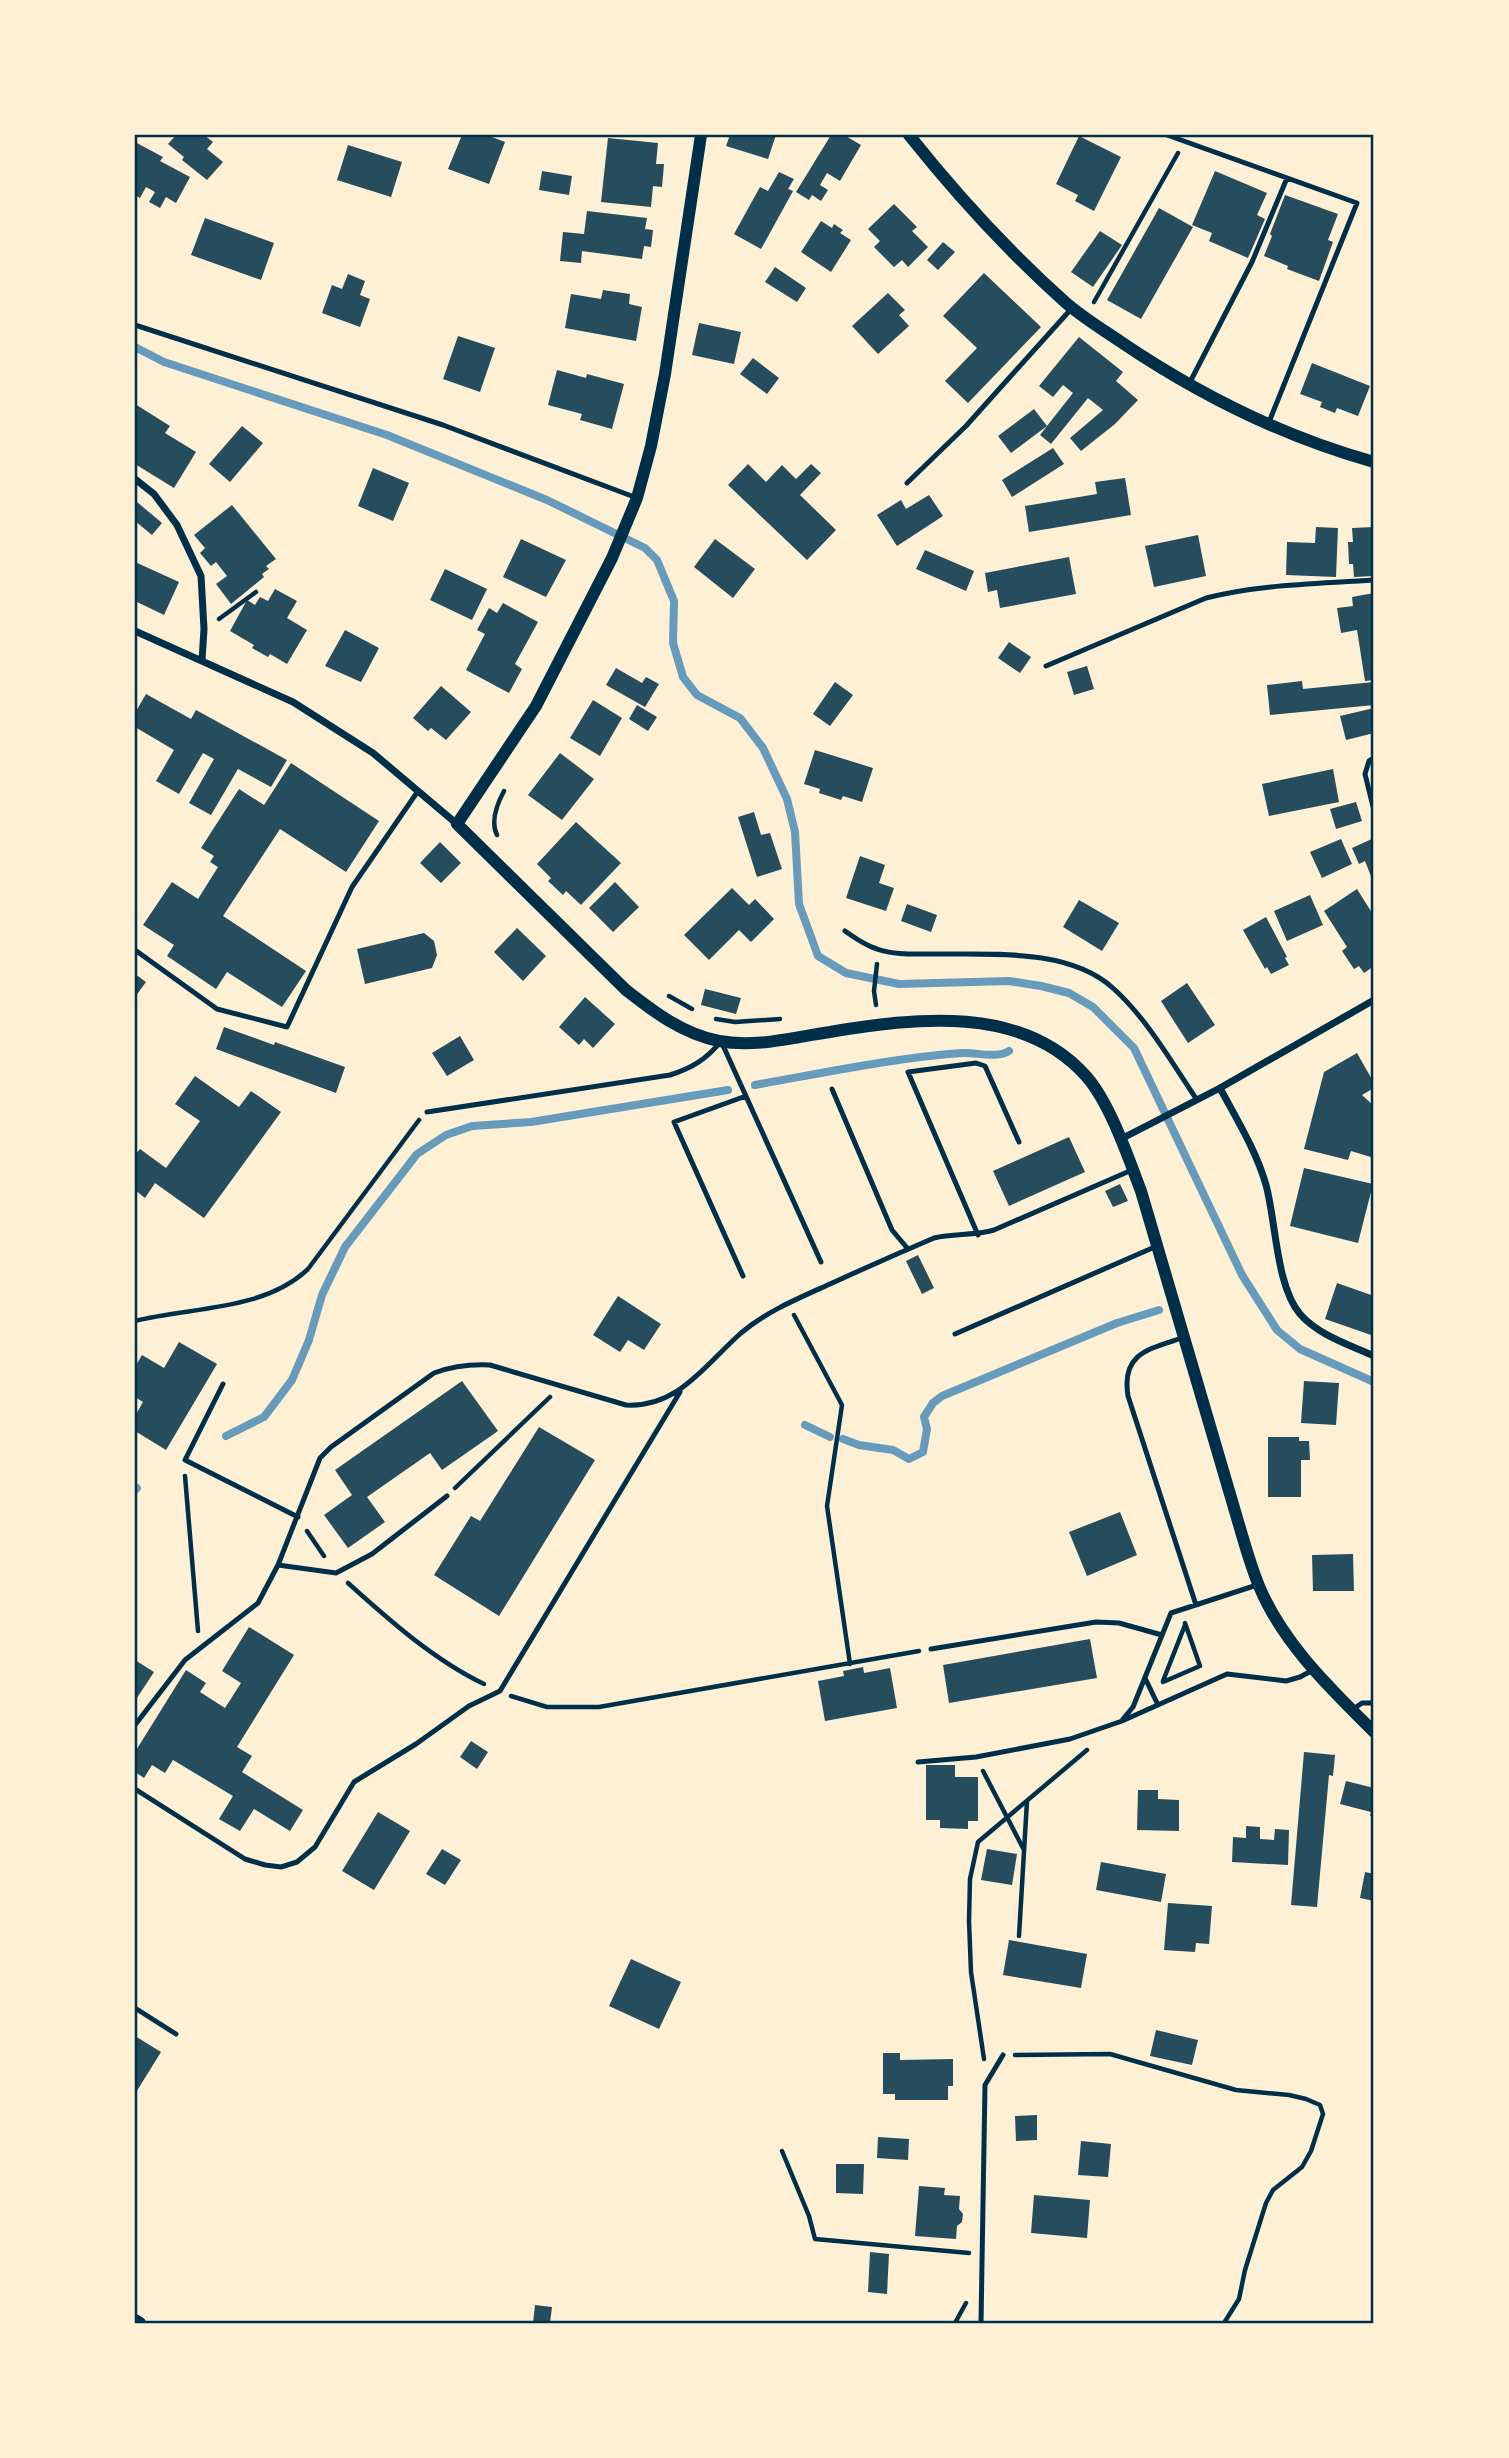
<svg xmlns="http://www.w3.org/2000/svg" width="1509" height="2458" font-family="Barlow,sans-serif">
<rect width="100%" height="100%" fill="#fdf0d5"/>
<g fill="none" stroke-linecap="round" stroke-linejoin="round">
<path stroke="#669bbc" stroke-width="8" d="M135,347L164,362L387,435L547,500L645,548L657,560L674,601L673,643L683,677L697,695L740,718L763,748L787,799L795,832L799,904L818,956L846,973L899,984L1009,981L1041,986L1069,993L1093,1007L1134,1048L1242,1275L1277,1330L1300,1349L1374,1382
M755,1085C823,1073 892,1058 962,1053C976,1052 997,1059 1009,1051
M805,1425L830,1437
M226,1436L264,1417L292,1380L309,1340L322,1295L345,1247L417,1154L446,1135L472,1126L531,1122L728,1090
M843,1439L859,1445L893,1450L909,1459L923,1452L927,1429L924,1417L933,1403L942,1396L1117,1323L1159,1310
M135,1490L137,1488"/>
</g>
<path fill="#264d5e" d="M176,135H204L213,142L207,149L223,162L207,180L182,160L184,157L168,144Z
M462,135H487L505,142L489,184L448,169Z
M730,135H776L768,159L726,146Z
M831,135H844L861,145L840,181L827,173L820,185L828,190L821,201L812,195L809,200L796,192Z
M1079,136L1121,157L1094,211L1075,201L1078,195L1056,184Z
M608,138L658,143L656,164H664L663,176L662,187L653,186L651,207L601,202Z
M135,142L163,157L160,161L190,177L176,203L166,197L160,208L149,202L155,192L146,187L140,198L135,195Z
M348,145L402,162L391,197L337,180Z
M542,171L572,176L569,195L539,190Z
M1215,171L1267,193L1257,215L1265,219L1248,258L1209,241L1212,233L1192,225Z
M779,172L794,179L788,189L793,191L761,249L734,234L760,187L768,191Z
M1285,195L1338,214L1328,240L1333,242L1319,281L1287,269L1288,266L1264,256L1272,236L1270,234Z
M894,204L917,227L912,231L928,247L908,267L902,260L894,267L874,247L880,241L868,229Z
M1159,208L1193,227L1141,319L1107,300Z
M587,211L647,218L645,229L653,230L651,247L644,246L642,259L582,251L581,263L560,261L563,232L584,234Z
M205,218L274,243L261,280L191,255Z
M821,221L832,228L834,224L843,230L840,233L851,240L831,272L801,252Z
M1100,231L1122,245L1093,287L1071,272Z
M943,242L955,252L938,270L927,260Z
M775,267L806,288L797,302L765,282Z
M984,273L1041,327L968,403L945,381L977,348L943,316Z
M348,274L365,281L360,295L370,299L360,327L322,313L332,285L342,289Z
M603,290L630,294L629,304L642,307L636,341L565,328L571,294L601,299Z
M888,293L905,310L899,315L909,326L878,354L852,326Z
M699,323L741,332L734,364L692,355Z
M458,336L495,348L480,392L443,379Z
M1079,337L1123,372L1116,381L1138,400L1115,424L1081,451L1070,438L1103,410L1088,398L1051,444L1040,435L1047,426L1011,453L998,436L1034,409L1047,426L1073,393L1063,385L1053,397L1039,386Z
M753,358L779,378L767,394L740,374Z
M1312,363L1370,386L1358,416L1337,408L1335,413L1320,407L1322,402L1300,394Z
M557,370L586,378L587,374L624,384L612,429L580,420L582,414L548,405Z
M135,404L170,426L165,433L196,452L174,488L135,464Z
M242,426L263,443L230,482L209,464Z
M1053,448L1064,464L1012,497L1002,480Z
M748,464L766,482L782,465L796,479L811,464L821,473L800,495L836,530L807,560L728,485Z
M373,468L409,483L393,521L358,506Z
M1125,478L1131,515L1029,532L1025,506L1097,494L1095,482Z
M929,495L943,516L897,546L877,515L901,500L906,509Z
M137,502L162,523L152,535L135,521Z
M232,505L276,559L266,566L269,569L262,574L264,577L231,604L216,584L227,576L216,562L211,566L200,553L205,548L194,535Z
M1316,527L1338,528L1336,577L1286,575L1287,542L1315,543Z
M1374,527V576L1354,577L1353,564H1349L1348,542H1353L1352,528Z
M1198,535L1206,576L1154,587L1145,546Z
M521,539L566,560L546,597L503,577Z
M715,539L755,569L733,598L694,567Z
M925,550L974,571L966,591L916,569Z
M1069,557L1076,594L1000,608L997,590L988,592L985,573Z
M135,562L179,582L164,615L135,601Z
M445,569L487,589L472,620L430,600Z
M275,589L297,601L287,618L307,630L287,664L270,654L268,657L252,648L254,645L230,631L247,600L255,605L260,597L268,601Z
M1374,593V680L1365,681L1357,630L1341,633L1337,608L1353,606L1352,597Z
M503,603L538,622L515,664L522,669L509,693L466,670L485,634L477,630L489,608L497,613Z
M345,630L379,648L361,682L325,666Z
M1009,642L1031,657L1020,673L998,658Z
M1087,666L1094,689L1074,695L1067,672Z
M616,668L642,683L646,677L659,684L645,707L606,685Z
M1302,681L1303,689L1374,682V705L1270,715L1267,685Z
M835,682L853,695L830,726L813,714Z
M441,686L471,712L446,740L431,728L428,731L413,718Z
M146,694L191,719L196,710L287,760L271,787L238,769L211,815L189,803L214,759L203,753L179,794L156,781L174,750L135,727V713Z
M593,700L622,718L600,756L570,738Z
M637,705L657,717L648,731L629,719Z
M1374,708V733L1346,740L1340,716Z
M815,750L873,768L862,802L843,796L841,800L819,793L820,789L804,784Z
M560,753L594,779L562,820L528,795Z
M291,763L379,821L346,872L280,829L223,916L306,971L282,1007L227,972L216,989L167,956L174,945L143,925L172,882L198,899L218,867L210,862L214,856L201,848L239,789L264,805Z
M1333,769L1339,802L1269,816L1262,784Z
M1356,802L1362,821L1336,829L1330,809Z
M754,812L761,835L770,833L782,869L757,877L738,817Z
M576,822L621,863L581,905L566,891L563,895L548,881L551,878L537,864Z
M1374,838V884L1365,861L1359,864L1352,848Z
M1341,839L1352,864L1322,878L1310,852Z
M440,842L461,863L441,883L420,863Z
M860,856L885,865L879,883L894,888L886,911L846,898Z
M615,882L639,907L613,932L589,908Z
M732,888L749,905L755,899L774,919L751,942L739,930L709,960L684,935Z
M1357,889L1374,916V966L1364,973L1359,966L1354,969L1342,951L1347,947L1324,911Z
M1310,895L1323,925L1287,941L1274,911Z
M1079,900L1119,923L1102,951L1063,927Z
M907,904L937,915L931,932L901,921Z
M1266,917L1287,957L1285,958L1289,965L1271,974L1267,967L1265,969L1243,930Z
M517,928L546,956L523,981L494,952Z
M424,933L434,941L437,955L432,968L365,984L357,949Z
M135,974L146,982L135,997Z
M1187,983L1215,1025L1188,1043L1161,1001Z
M705,989L741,998L736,1014L701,1005Z
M585,997L615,1024L593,1048L584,1039L579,1045L559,1027Z
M224,1027L274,1045L275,1042L345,1067L336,1093L216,1049Z
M460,1036L474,1060L447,1076L432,1053Z
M1357,1053L1374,1083V1088L1362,1095L1374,1106V1158L1351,1151L1348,1160L1304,1149L1324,1072Z
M195,1076L239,1107L251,1091L281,1112L204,1218L155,1183L145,1198L135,1190V1155L140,1149L166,1168L200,1121L175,1104Z
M1069,1137L1085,1172L1009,1206L993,1171Z
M1304,1168L1373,1184L1358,1243L1290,1226Z
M1120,1184L1128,1201L1113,1207L1105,1191Z
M918,1255L934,1288L922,1294L906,1261Z
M1337,1283L1374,1296V1336L1325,1319Z
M618,1296L661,1324L644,1350L628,1340L620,1352L593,1335Z
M179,1342L217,1364L166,1450L135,1431V1416L143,1402L135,1397V1367L142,1355L164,1368Z
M462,1381L498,1431L442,1470L430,1453L367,1497L385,1522L348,1548L324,1515L352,1495L335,1470Z
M1304,1381L1339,1383L1336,1425L1301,1423Z
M539,1427L595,1460L499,1616L434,1575L471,1516L480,1521Z
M1268,1437H1299V1441H1309L1310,1460H1301V1497H1268Z
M1120,1512L1137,1555L1087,1576L1069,1532Z
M1353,1554L1354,1591H1313L1312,1555Z
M249,1627L294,1655L237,1747L252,1756L242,1772L303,1810L290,1831L254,1809L240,1831L219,1819L233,1796L173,1760L165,1773L152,1765L144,1778L135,1772V1752L186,1670L206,1683L200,1692L225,1708L241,1683L222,1671Z
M1090,1639L1097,1678L949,1703L943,1665Z
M135,1660L154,1672L135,1701Z
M863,1667L864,1673L890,1668L897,1708L825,1721L818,1681L844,1676L843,1671Z
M471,1741L488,1752L477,1769L460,1757Z
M1304,1752L1335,1755L1333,1776L1329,1775L1317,1907L1291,1905Z
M926,1765H955V1777H978V1821H968V1829L940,1828V1820H926Z
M1346,1781L1374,1788V1817L1370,1816L1371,1812L1340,1804Z
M1138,1790H1158V1799L1179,1800V1831L1137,1830Z
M378,1812L410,1831L374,1890L342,1871Z
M1246,1826L1260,1827V1839L1274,1840L1275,1829L1289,1830L1288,1865L1232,1862L1233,1837L1246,1838Z
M442,1849L461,1860L445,1885L426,1874Z
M987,1849L1017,1854L1012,1885L981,1880Z
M1101,1862L1166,1874L1161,1902L1096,1890Z
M1365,1872L1374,1874V1901L1360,1898Z
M1168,1903L1212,1906L1209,1944L1196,1943L1195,1952L1164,1950Z
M1009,1940L1087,1954L1081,1988L1003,1975Z
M631,1959L681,1982L659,2029L609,2006Z
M1156,2030L1198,2040L1192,2065L1150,2056Z
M135,2036L161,2052L135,2094Z
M883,2053H900V2060L953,2059V2086H948V2100H895V2094H883Z
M1037,2115V2140L1016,2141L1015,2116Z
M878,2137L909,2139L908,2160L877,2158Z
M1081,2141L1111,2144L1108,2177L1078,2175Z
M836,2164H864L863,2194L836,2193Z
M919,2186L945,2188L944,2195L960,2196L959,2209L963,2214L962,2222L957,2226L956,2239L915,2236Z
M1034,2195L1090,2200L1087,2238L1031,2233Z
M870,2252L889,2254L887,2294L868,2292Z
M535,2305L552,2307L550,2323H533Z"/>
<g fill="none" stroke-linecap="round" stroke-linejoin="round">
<path stroke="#003049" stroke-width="4.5" d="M1094,302L1178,153
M219,619L256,592
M497,835C490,821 497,804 504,791
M669,996L692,1009
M876,1005L874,991L877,964
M716,1019L735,1022L780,1019
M794,1315L842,1405L827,1506L850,1664
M135,1321C191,1307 264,1311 308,1269L419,1120
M185,1476L198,1631
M455,1488L550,1397
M307,1531L324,1556
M348,1583C389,1620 434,1660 484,1684
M1163,1681L1185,1625
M1163,1682L1200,1666L1185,1623
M511,1696L547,1707H599L919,1651
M983,1771L1024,1850
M1019,1936L1027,1801
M1015,2055L1110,2054L1236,2090L1289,2095L1306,2099L1320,2105L1323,2114L1311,2151L1302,2167L1273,2190L1266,2203L1245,2270L1239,2299L1224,2323
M984,2059L971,1972L969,1921L970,1879L978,1842L1087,1750
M782,2151L809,2216L815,2239L969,2253
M955,2323L966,2303"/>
<path stroke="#003049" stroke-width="5" d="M1167,135L1357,203L1269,422
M135,325L443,425L637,498
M1189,384L1252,262L1287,178
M907,483L966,426L1072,308
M1046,666L1206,598C1261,584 1318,584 1374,580
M1374,811L1365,774L1369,761L1374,758
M845,931C855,938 864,945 877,949C894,955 913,954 930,954C988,955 1069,947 1114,989C1148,1020 1172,1063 1197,1100
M135,950L217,1009L287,1027L352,887L418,791
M832,1089L892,1230L908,1249
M427,1112L670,1075C692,1068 707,1059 721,1041L821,1262
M978,1235L908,1072L976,1063L985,1066L1019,1142
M743,1276L674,1122L746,1096
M955,1334L1157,1246
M1182,1338C1149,1349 1121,1353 1128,1396L1196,1605
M223,1384L185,1460L298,1517
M278,1565L336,1573L372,1554L447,1496
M931,1649L1096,1622L1119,1623L1162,1635
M1145,1678L1158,1705
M1352,1710L1362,1703H1374
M1123,1719L1133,1707L1171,1613L1257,1585
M135,1725L185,1660L258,1603L278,1565L320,1458L331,1447L434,1373C453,1366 470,1364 490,1365L626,1405C678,1408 705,1365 741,1333C767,1311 799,1298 830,1284C865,1268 899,1253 934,1238C954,1233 974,1236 994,1230L1132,1170
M918,1762L976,1757L1070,1739L1122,1721L1227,1674L1286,1681L1300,1677L1313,1670
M135,1789L245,1859L265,1865L281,1867L297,1862L315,1847L354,1782L416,1744L469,1706L500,1691L680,1392
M135,2008L176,2034
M981,2323L985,2085L1003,2055"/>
<path stroke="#003049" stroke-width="7" d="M135,479L154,494L177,525L201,576L204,629L202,660
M135,631L293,702L373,753L457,824
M1220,1088C1237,1120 1256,1150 1266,1185C1276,1221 1276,1286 1300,1314C1318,1335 1350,1345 1374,1356
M1121,1139L1220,1088L1374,1000"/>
<path stroke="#003049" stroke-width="12" d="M701,135L665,374L651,446L637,498L612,558L536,706L457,824L626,990C654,1012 683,1034 719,1041C756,1048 794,1037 830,1032C915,1018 1022,1004 1086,1076C1110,1103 1128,1157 1141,1191L1242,1535C1247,1552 1252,1569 1259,1586C1283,1644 1331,1689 1374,1732
M909,135C956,194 1008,251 1065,302C1082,317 1102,329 1121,342C1198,394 1284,437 1374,462
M135,2320L140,2323"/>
</g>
<rect width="1509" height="2458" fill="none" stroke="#fdf0d5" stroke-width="273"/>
<rect x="136" y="136" width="1236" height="2186" fill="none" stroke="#003049" stroke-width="2.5"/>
</svg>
